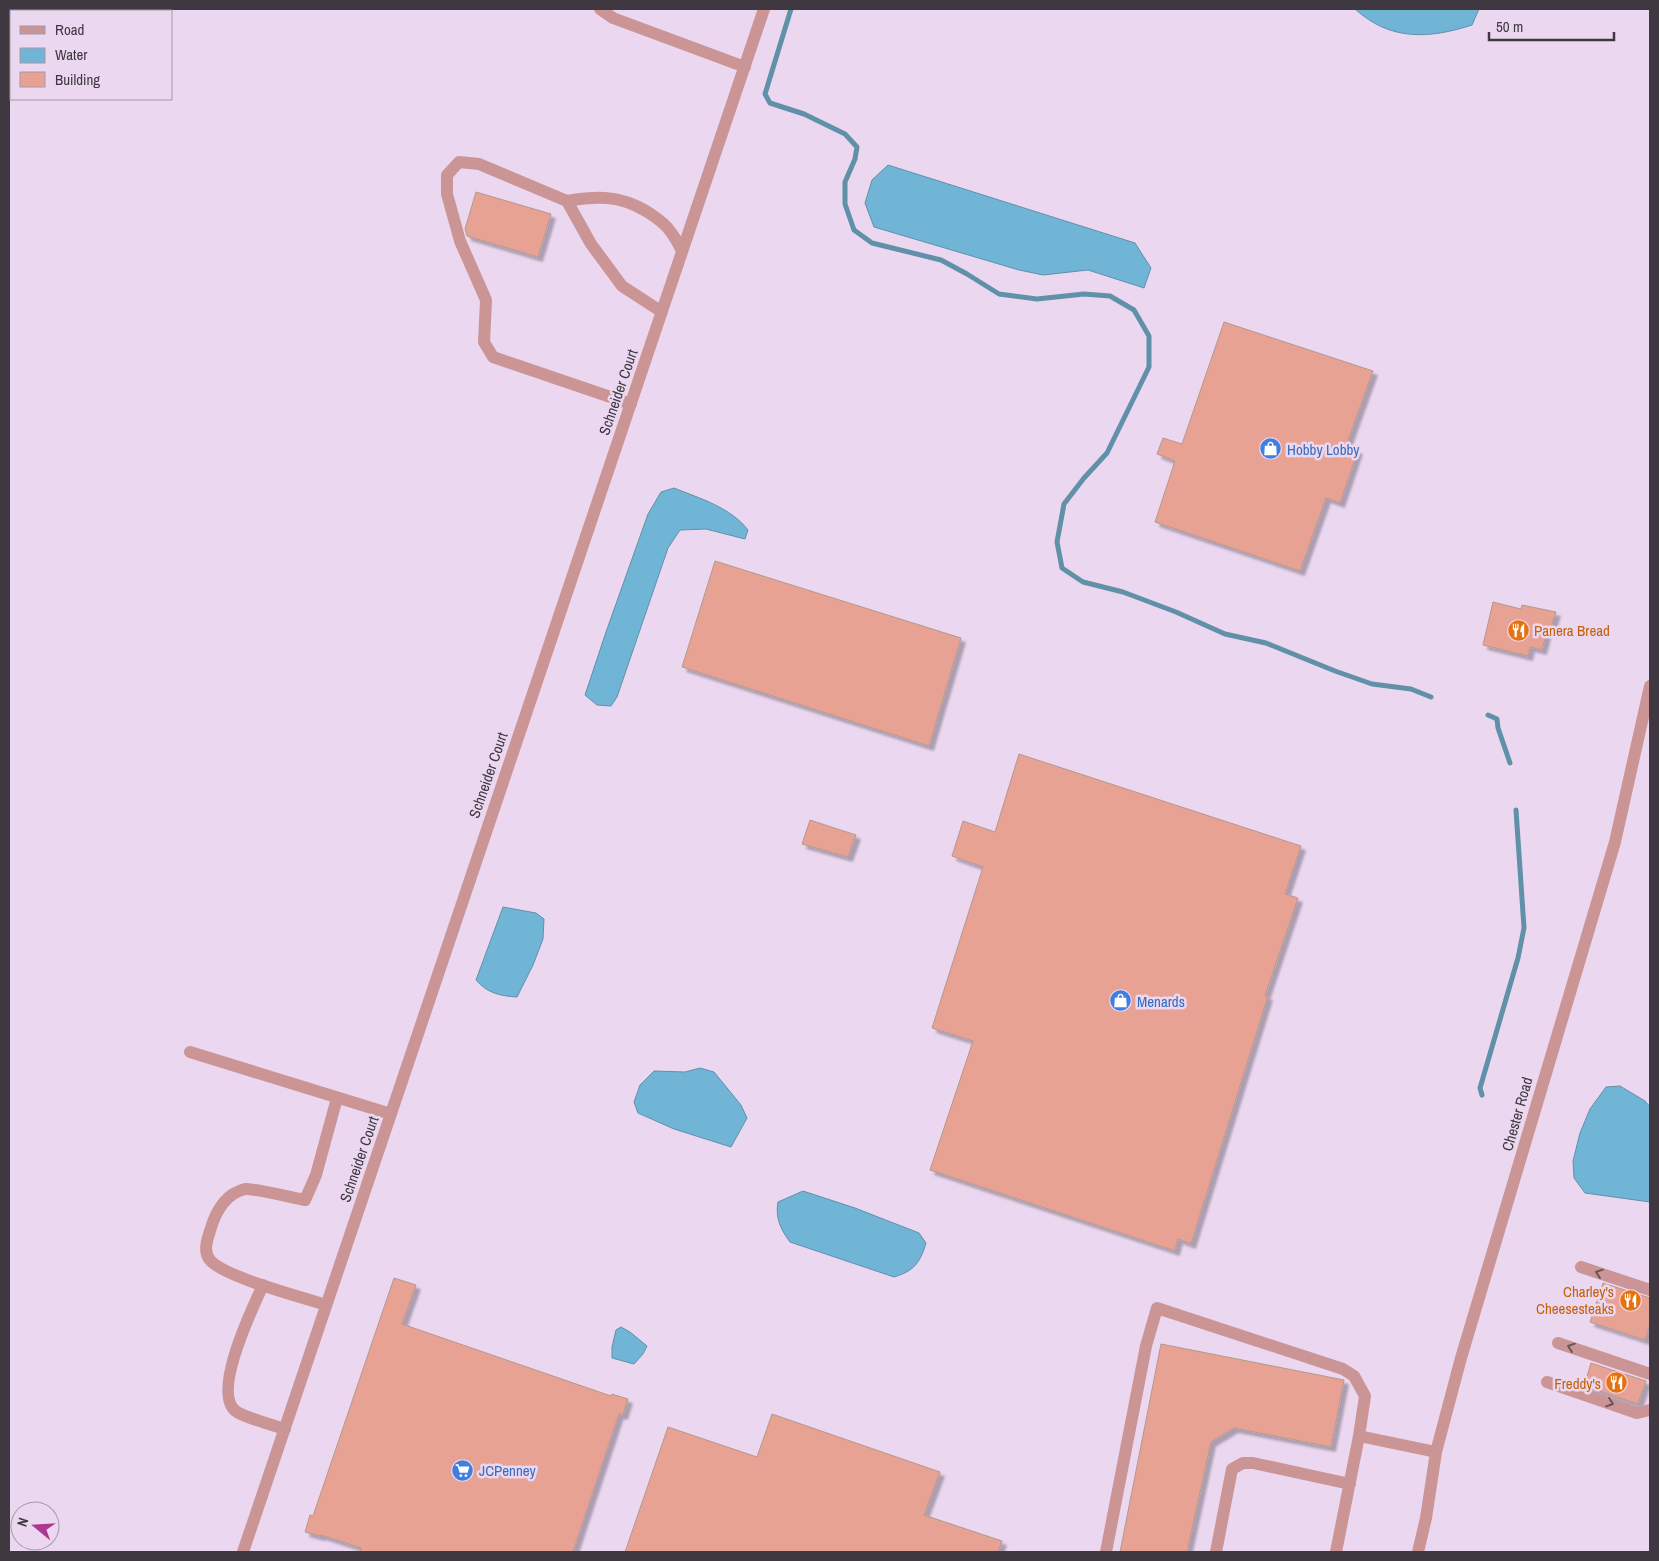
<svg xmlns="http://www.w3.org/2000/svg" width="1659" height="1561" font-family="'Archivo Narrow',sans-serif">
<defs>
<filter id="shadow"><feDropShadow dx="4.5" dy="4.5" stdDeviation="1" flood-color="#0004"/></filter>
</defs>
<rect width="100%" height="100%" fill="#ebd8f0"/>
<path fill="#70b5d6" stroke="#6190a9" d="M1355,9H1479L1472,25C1429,39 1390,41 1355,9Z
M888,165L1135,243L1151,268L1144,288L1088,270L1043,275L1019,270L874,227L865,203L872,180Z
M674,488C701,499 730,507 748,530L745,539L706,529L680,530L668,548L617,697L611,706L597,705L585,695L606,632L648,514L661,492Z
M503,907L536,913L544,919L543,939L533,965L517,997C500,996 487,993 476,980Z
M700,1068L714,1072L741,1105L747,1118L731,1147L674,1129L638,1113L634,1102L640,1085L654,1071L685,1072Z
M1620,1086L1645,1101L1650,1107V1202L1585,1193L1574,1178L1573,1161L1580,1133L1590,1109L1606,1087Z
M803,1191L855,1208L919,1233L926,1243C920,1263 914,1271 894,1277L790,1242C781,1230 775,1218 778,1202Z
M621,1327L630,1332L647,1346L643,1354L634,1364L612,1358V1347L616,1330Z"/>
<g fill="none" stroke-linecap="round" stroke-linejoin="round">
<path stroke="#6190a9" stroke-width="5" d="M791,9L765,94L770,103L804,114L845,134L857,147L855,159L845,182V204L854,230L872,243L941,260L967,274L999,294L1037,299L1084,294L1110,296L1134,310L1149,336V367L1107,453L1084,478L1064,504L1057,542L1062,568L1083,582L1123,592L1176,612L1225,634L1266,643L1335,671L1372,684L1411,689L1431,697
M1488,715L1497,719L1498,728L1510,763
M1482,1095L1480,1088L1518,958L1524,928L1516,810"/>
</g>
<path fill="#e7a293" stroke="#b59790" filter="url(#shadow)" d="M476,192L551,214L538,257L467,236L465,229Z
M1224,322L1373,371L1346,446L1358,450L1340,503L1326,498L1300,571L1155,522L1175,461L1157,454L1163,438L1182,444Z
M715,561L961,638L929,746L682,667Z
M1493,602L1521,609L1522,605L1556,612L1551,627H1548L1542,650L1530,647L1528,656L1483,645Z
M1019,754L1301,846L1285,894L1298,898L1265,996H1268L1191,1244L1178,1239L1175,1251L930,1170L973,1041L932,1028L983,867L952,856L963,821L995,832Z
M810,820L856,835L848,857L802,844Z
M394,1278L416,1285L402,1324L611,1396L612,1394L628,1399L623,1415L619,1414L573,1552H360L361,1548L321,1535L320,1536L305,1532L310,1515L313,1516Z
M1603,1283L1650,1298V1324L1645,1340L1590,1322Z
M1161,1344L1344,1380L1331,1447L1234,1428L1211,1442L1187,1552H1120Z
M1591,1363L1646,1381L1638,1404L1584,1386Z
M772,1414L940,1472L924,1515L1002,1541L998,1552H625L668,1427L757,1457Z"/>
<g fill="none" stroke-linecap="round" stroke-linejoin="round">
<path stroke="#cb9596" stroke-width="12" d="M600,9L613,18L745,67
M567,201C597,196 619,195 646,211C655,217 664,222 670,231C675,237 679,245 682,251
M631,404L493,357L484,342L486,300L460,241L447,194V175L459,162L479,164L567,201L591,244L622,286L662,312
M190,1052L391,1114
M1581,1267L1650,1290
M263,1285C253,1307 210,1395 237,1412C246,1418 273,1425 285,1429
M326,1305C302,1297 224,1277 210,1260C203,1252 207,1240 210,1231C215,1213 224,1194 245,1189C252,1188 294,1198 305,1200L316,1175L337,1098
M1558,1343L1650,1374
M1547,1382L1637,1413L1650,1410
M243,1552L764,9
M1106,1552L1146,1346L1157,1308L1343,1369L1354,1376L1365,1396L1359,1436
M1216,1552L1232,1469L1243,1463H1253L1350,1484
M1336,1552L1359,1436L1436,1452
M1418,1552L1426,1518L1436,1452L1461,1358L1615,842L1650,686"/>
</g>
<defs><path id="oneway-chevron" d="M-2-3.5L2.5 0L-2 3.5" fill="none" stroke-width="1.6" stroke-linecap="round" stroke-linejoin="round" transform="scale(1.25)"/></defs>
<g stroke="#69545a">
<use href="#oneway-chevron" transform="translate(1599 1273) rotate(-161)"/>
<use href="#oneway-chevron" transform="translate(1571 1347) rotate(-161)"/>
<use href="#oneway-chevron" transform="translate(1610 1403) rotate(19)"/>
</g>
<defs>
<symbol id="shop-disc" viewBox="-11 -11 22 22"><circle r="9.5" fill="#3f7fe0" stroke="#ebd8f0"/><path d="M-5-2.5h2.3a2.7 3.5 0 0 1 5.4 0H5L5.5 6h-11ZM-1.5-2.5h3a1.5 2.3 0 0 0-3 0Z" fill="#fff"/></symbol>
<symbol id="restaurant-disc" viewBox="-11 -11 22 22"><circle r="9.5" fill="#e8710a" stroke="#ebd8f0"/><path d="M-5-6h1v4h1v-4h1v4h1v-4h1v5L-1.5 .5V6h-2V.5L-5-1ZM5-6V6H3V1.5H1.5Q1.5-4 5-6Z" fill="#fff"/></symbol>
<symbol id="supermarket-disc" viewBox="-11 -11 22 22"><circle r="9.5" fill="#3f7fe0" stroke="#ebd8f0"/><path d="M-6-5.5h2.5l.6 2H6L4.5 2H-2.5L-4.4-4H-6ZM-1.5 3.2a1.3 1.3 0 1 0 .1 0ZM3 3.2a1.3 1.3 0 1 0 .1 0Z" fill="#fff"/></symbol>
</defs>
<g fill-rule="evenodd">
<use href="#shop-disc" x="1258" y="436" width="25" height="25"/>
<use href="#restaurant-disc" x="1506" y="618" width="25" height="25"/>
<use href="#shop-disc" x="1108" y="988" width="25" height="25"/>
<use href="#restaurant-disc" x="1618" y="1288" width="25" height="25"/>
<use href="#restaurant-disc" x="1604" y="1370" width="25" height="25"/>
<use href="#supermarket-disc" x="450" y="1458" width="25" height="25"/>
</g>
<g text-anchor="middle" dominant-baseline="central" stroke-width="5" stroke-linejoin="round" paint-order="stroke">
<g font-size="15" fill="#3f3841" stroke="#ebd8f0">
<text transform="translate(618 392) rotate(-71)">Schneider Court</text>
<text transform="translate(488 775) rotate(-71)">Schneider Court</text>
<text transform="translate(1517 1114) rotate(-74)">Chester Road</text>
<text transform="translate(359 1159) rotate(-71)">Schneider Court</text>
</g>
<g font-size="15" fill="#366cbe" stroke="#ebd8f0" text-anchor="start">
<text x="1287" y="449">Hobby Lobby</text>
<text x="1137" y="1001">Menards</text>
<text x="479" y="1470">JCPenney</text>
</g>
<g font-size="15" fill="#c56008" stroke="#ebd8f0" text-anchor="end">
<text x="1534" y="630" text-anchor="start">Panera Bread</text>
<text x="1614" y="1291">Charley's<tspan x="1614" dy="17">Cheesesteaks</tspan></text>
<text x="1601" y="1383">Freddy's</text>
</g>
</g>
<rect width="1659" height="1561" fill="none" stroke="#3f3841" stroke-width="20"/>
<rect x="10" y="10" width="162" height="90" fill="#ebd8f0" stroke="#a698aa"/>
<rect x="20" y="26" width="25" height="8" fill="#cb9596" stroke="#a698aa"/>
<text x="55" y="35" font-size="15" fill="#3f3841">Road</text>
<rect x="20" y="48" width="25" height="15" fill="#70b5d6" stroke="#a698aa"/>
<text x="55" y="60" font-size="15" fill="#3f3841">Water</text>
<rect x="20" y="72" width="25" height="15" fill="#e7a293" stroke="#a698aa"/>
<text x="55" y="85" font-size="15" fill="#3f3841">Building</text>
<g transform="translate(35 1526) rotate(288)"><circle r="24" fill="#ebd8f0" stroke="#a698aa"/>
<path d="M0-4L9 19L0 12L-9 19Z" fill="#ac3890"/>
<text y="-8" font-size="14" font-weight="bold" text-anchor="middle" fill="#3f3841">N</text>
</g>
<path d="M1489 32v8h125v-8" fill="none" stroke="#3f3841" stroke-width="2.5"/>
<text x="1496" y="32" font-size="15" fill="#3f3841" stroke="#ebd8f0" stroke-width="4" paint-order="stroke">50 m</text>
</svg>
